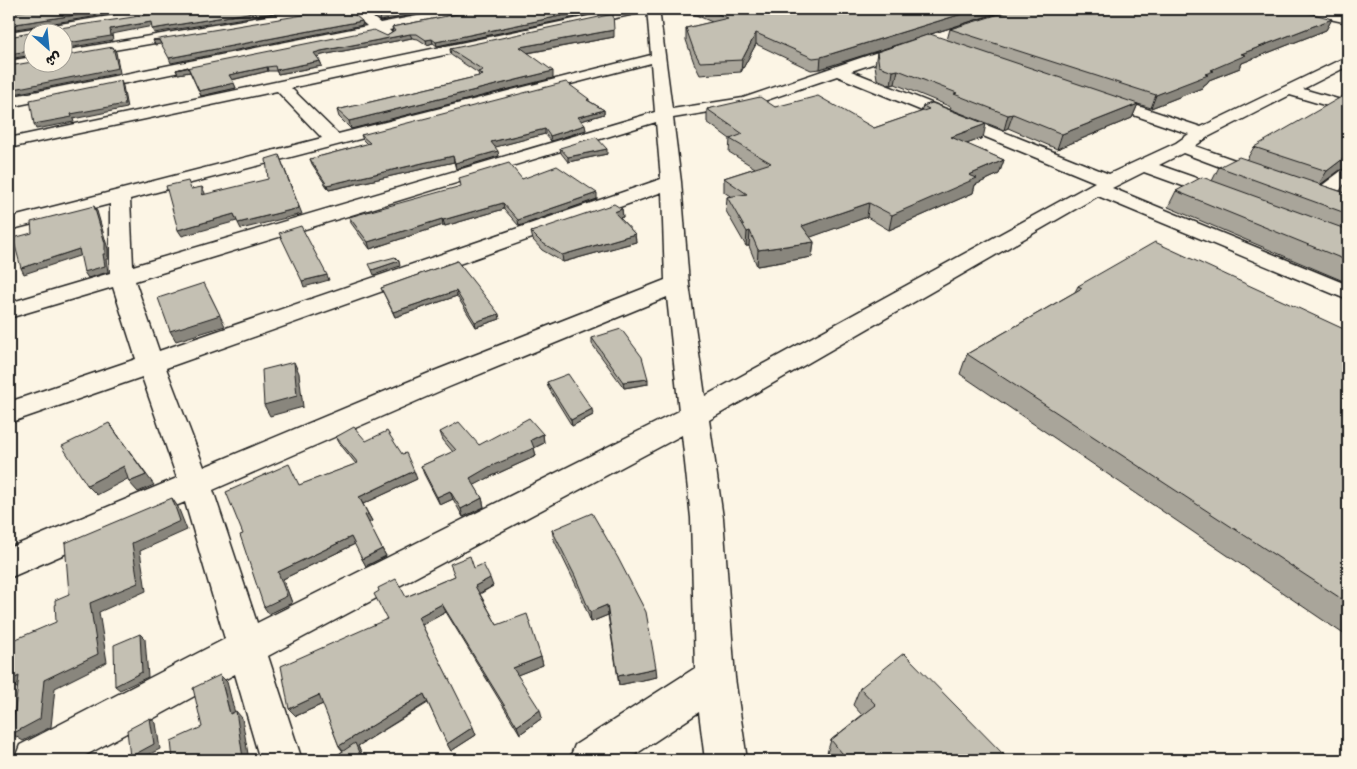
<svg xmlns="http://www.w3.org/2000/svg" width="1357" height="769" font-family="'Playpen Sans','Playpen Sans Arabic',sans-serif">
<rect width="100%" height="100%" fill="#fcf5e5"/>
<filter id="ink" filterUnits="userSpaceOnUse"><feTurbulence type="fractalNoise" baseFrequency=".02" numOctaves="2"/><feDisplacementMap in="SourceGraphic" scale="10" xChannelSelector="R" yChannelSelector="G"/><feConvolveMatrix kernelMatrix="1 2 1 2 8 2 1 2 1" color-interpolation-filters="sRGB"/></filter>
<g filter="url(#ink)">
<g fill="none" stroke-linecap="round" stroke-linejoin="round">
<defs>
<path id="minor" d="M9,9H34L32,12L9,16Z
M154,9H182L176,13L55,32H32V36L9,40V32Z
M308,9H334L328,13L62,59V51Z
M348,9H362L380,23L454,9H478L472,13L389,30L394,35L387,39L375,32L9,107V97L367,26Z
M622,9H645L639,13L291,88L338,134L651,55L647,9H659L672,109L743,98L922,37L1015,9H1033L1031,12L851,71L1109,174L1176,143L1189,134L1093,101L1091,98L1093,95H1105L1201,127L1348,56V66L1303,89L1348,102V112L1290,95L1208,137L1195,146L1269,172L1272,176L1269,180L1262,182L1255,180L1183,153L1159,165L1233,191L1236,195L1233,199L1226,201L1219,199L1144,172L1112,188L1348,285V300L1098,196L709,420L723,518L735,678L747,760H705L699,712L627,760H569L575,745L695,668L691,518L682,435L268,656L302,760H260L235,674L77,760H14L20,745L225,639L185,502L9,578V548L177,478L142,377L9,423V402L136,359L113,287L9,318V303L110,273V204L9,230V218L322,138L277,91L9,148V138ZM651,63L655,112L133,266L130,199ZM837,76L1095,182L705,396L689,284L681,182L673,118L752,105ZM656,122L661,179L159,351L135,281ZM662,192L665,280L429,373L204,467L166,368ZM667,297L679,411L257,623L213,490L449,387Z
M1295,9H1318L1348,15V23L1297,12Z
M32,57V62H38L37,64L9,69V61Z
M1348,169V184C1337,193 1327,205 1312,201L1309,197L1312,193L1341,171Z"/>
</defs>
<use href="#minor" stroke="#1c1c1c" stroke-width="3"/>
<use href="#minor" fill="#fcf5e5" fill-rule="evenodd"/>
</g>
<path fill="#a9a59a" stroke="#1c1c1c" d="M365,9H445L380,21Z
M475,9H600L601,12L437,46L433,43L427,45L418,39L412,38L322,55L317,57L320,61L322,66L278,74L276,71H268L232,80L236,88L201,96L190,72L178,74L176,70L387,36L393,32L392,27L472,11Z
M682,9H1010L820,69L811,70L756,44L741,72L700,75L694,63L686,40V28L712,22Z
M1332,19L1326,30L1242,63L1240,68L1209,80L1207,83L1204,85L1202,88L1151,108L1138,104L1132,118L1057,149L1008,128L1004,130L950,109L951,107L895,84L891,85L877,79L875,65L877,52L947,40L950,29Z
M614,37L528,53L553,78L351,129L339,117L337,110L479,76L478,73L451,55L450,49Z
M589,99V101L604,110V114L581,121L586,130L551,141L545,134L495,147L499,156L456,169L454,162L329,190L312,164L310,159L367,144L363,140L361,135Z
M932,103L983,138L966,144L1004,160L999,174L975,185L973,193L889,230L867,217L810,237L814,242L812,257L757,266L749,246H746L726,211L727,197L730,196L724,192V178L755,168L729,152L730,139L707,122V109L775,107L874,128L921,112L923,106Z
M1254,147L1340,170L1320,185L1340,191L1348,179V283L1168,207L1176,191L1212,181L1219,167L1247,159Z
M560,148L607,154L568,162L561,153Z
M522,179L597,199L519,226L504,209L445,226L443,225L370,249L351,223L349,217Z
M622,209L623,217L620,218L635,234L636,242L563,262L542,250L533,240L531,232Z
M457,261L500,319L476,327L457,296L395,317L381,288Z
M1078,286L1348,331V637L960,374L967,354L1075,292Z
M592,338L648,384L624,388L592,344Z
M547,382L593,415L572,426L548,387Z
M440,432L479,445L543,434L544,443L534,448L536,456L492,476L474,485L482,498L484,507L463,517L453,499L440,505L424,474L421,466L453,452L443,440Z
M336,437L366,441L417,479L363,504L372,521L368,523L386,556L366,566L355,544L283,579L292,603L269,614L243,534L300,485L356,464L340,444Z
M552,530L657,677L619,685L608,615L591,622L577,587L554,540Z
M474,568L493,586L480,594L497,625L541,657L543,665L517,675L542,718L520,734L446,612L422,625L476,735L451,751L428,703L358,746L364,760H330L343,751L339,746L323,704L296,716L406,597Z
M860,688L1009,760H829L826,756L831,740L862,715L853,705Z"/>
<path fill="#89867d" stroke="#1c1c1c" d="M115,9H144L9,30V25Z
M272,9H298L154,33L152,29Z
M422,9H445L380,21L379,17Z
M594,9H600L601,12L437,46L436,42Z
M978,9H1010L820,69L821,57Z
M1332,19L1326,30L1242,63L1240,68L1209,80L1207,83L1204,85L1202,88L1151,108L1156,95L1205,74L1211,70L1241,54Z
M362,21L363,25L171,63L169,58Z
M151,22L153,26L112,34L113,40L62,49V44L110,29Z
M614,30V37L521,54L520,47Z
M756,33V44L741,72L742,60Z
M410,34L412,38L322,55L315,58L314,53L321,51Z
M432,39L433,43L427,45L426,40Z
M153,40H159L161,44L155,45Z
M113,47L116,52L120,73L9,95V90Z
M29,51L32,55L9,59V54Z
M320,61L322,66L278,74L276,70Z
M188,67L190,72L178,74L176,70Z
M267,67L268,71L231,80L229,75Z
M898,70L895,84L891,85L893,71Z
M553,71V78L351,129L349,121Z
M121,81L123,86L127,108L73,119L74,122L36,129L34,124L71,114Z
M234,83L236,88L201,96L199,91Z
M1138,104L1132,118L1057,149L1062,134Z
M604,110V114L578,122V117Z
M1013,114L1008,128L1004,130L1008,115Z
M986,124L983,138L947,151L951,137Z
M585,125L586,130L551,141L550,136Z
M545,129V134L492,148L491,142Z
M607,149V154L568,162V157Z
M498,151L499,156L456,169L455,163Z
M279,155L302,214L241,229L238,223L299,208Z
M1348,155V168L1340,170L1317,187L1327,171Z
M453,156L454,162L329,190L327,185Z
M1004,160L999,174L975,185L973,193L889,230L892,215L969,175Z
M202,187L205,193V202L202,195Z
M597,193V199L519,226L518,220Z
M503,203L504,209L445,226L443,220Z
M869,203L867,217L800,241L802,226Z
M94,206L97,211L108,249V259H106L108,272L88,278L84,272Z
M622,209L623,217L615,219L614,212Z
M234,214L237,221L182,236L178,230Z
M442,219L443,225L370,249L368,242Z
M750,231L749,246H746L747,232Z
M635,234L636,242L563,262L562,255Z
M814,242L812,257L757,266L758,250Z
M79,249L82,255L24,274L21,268Z
M399,261L400,266L374,275L372,270Z
M327,275L329,280L304,287L302,281Z
M456,291L457,296L395,317L393,312Z
M209,293L225,326L176,341L170,331Z
M499,314L500,319L476,327L475,322Z
M294,362L299,373L303,407L270,416L264,405Z
M648,379V384L624,388L623,382Z
M592,409L593,415L572,426L571,420Z
M109,423L154,485L138,492L129,482L146,475Z
M543,434L544,443L534,448L536,456L492,476L473,486L470,478L531,440Z
M124,466L133,476L97,495L87,485Z
M414,471L417,479L363,504L359,497Z
M450,491L453,499L440,505L437,497Z
M172,498L178,507L187,530L140,551L146,591L99,612L107,662L55,688L51,727L23,741L12,734L90,603L132,543Z
M482,498L484,507L463,517L461,509Z
M368,514L372,521L368,523L365,515Z
M351,537L355,544L283,579L292,603L269,614L264,607L278,572Z
M382,549L386,556L366,566L362,559Z
M490,578L493,586L478,594L475,586Z
M442,604L446,612L422,625L418,617Z
M607,605L608,615L591,622L590,612Z
M140,634L145,639L148,677L120,690L115,686Z
M541,657L543,665L515,676L513,668Z
M656,668L657,677L619,685L618,676Z
M220,675L227,682L237,721L230,714Z
M19,676L18,689L9,682V681Z
M424,694L428,702L358,746L364,760L345,754L339,746Z
M319,695L325,703L296,716L289,709Z
M540,710L542,718L520,734L517,726Z
M236,711L242,718L249,760H238Z
M150,718L156,723L160,749L138,760H135L130,757Z
M473,727L476,735L451,751L447,744Z"/>
<path fill="#c4c0b3" stroke="#1c1c1c" d="M30,9H115L9,25V13L30,10Z
M177,9H272L152,29L151,22L110,29L111,36L62,44V32H32V56L31,55L29,51L9,54V37L30,33L31,29H53L174,11Z
M330,9H348L362,21L169,58L159,40H153L327,11Z
M369,9H422L379,17Z
M475,9H594L436,42L432,39L426,40L417,34H410L321,51L314,53L320,61L276,70L275,66L267,67L229,75L234,83L199,91L188,67L176,70L374,30L387,36L395,31L392,27L472,11Z
M706,9H978L821,57L813,58L756,33L742,60L700,62L694,51L686,28L728,18Z
M1016,9H1295L1332,19L1241,54L1246,55L1211,70L1214,71L1205,74L1208,75L1156,95L950,29Z
M613,14L614,30L520,47L553,71L349,121L337,110L483,75L478,72L483,70L450,49Z
M930,34L1138,104L1062,134L1013,114L1008,115L954,94L957,93L898,70L893,71L879,66L877,52Z
M113,47L118,68L9,90V66L32,62H62V56Z
M121,81L125,104L71,114L72,117L34,124L30,100Z
M566,82L589,99L587,100L604,110L578,117L585,125L550,136L545,129L491,142L498,151L455,163L453,156L327,185L310,159L370,143L361,135Z
M818,96L874,128L929,109L923,106L932,103L986,124L951,137L1004,160L969,175L977,178L892,215L869,203L802,226L814,242L758,250L750,231L747,232L727,197L747,194L724,178L771,163L730,139L743,134L707,109L760,97L775,107Z
M1343,96L1348,97V155L1327,171L1254,147Z
M596,137L607,149L568,157L560,148Z
M279,155L299,208L238,223L234,214L178,230L166,186L188,181L191,189L202,187V195L268,179L266,159Z
M1239,157L1348,194V214L1219,167Z
M509,163L522,179L557,166L597,193L518,220L503,203L443,220L442,219L368,242L349,217L461,186L459,178Z
M1202,177L1348,230V261L1176,191Z
M614,204L622,209L614,212L635,234L562,255L541,242L531,232Z
M94,206L105,243V254H103L105,266L84,272L79,249L21,268L13,238L32,233L31,222Z
M301,226L327,275L302,281L279,233Z
M1155,242L1348,331V603L967,354L1082,288L1078,286Z
M395,257L399,261L372,270L369,264Z
M457,261L499,314L475,322L456,291L393,312L381,288Z
M204,283L220,315L170,331L158,298Z
M621,329L642,357L648,379L623,382L592,338Z
M294,362L297,396L264,405L262,370Z
M568,374L592,409L571,420L547,382Z
M529,418L543,434L531,440L534,448L489,467L470,478L482,498L461,509L450,491L437,497L421,466L456,450L440,432L459,422L479,445Z
M109,423L146,475L129,482L124,466L87,485L62,446Z
M354,427L366,441L387,431L402,454L406,453L414,471L359,497L368,514L365,515L382,549L362,559L351,537L278,572L287,596L264,607L240,535L243,534L226,492L289,464L299,485L358,463L336,437Z
M172,498L180,521L132,543L138,583L90,603L98,654L44,680L40,719L12,734L19,676L9,681V642L56,622L55,600L69,594L65,543Z
M592,513L618,558L646,612L656,668L618,676L607,605L590,612L575,576L552,530Z
M470,556L474,568L483,564L490,578L475,586L497,625L527,614L541,657L513,668L540,710L517,726L442,604L418,617L473,727L447,744L424,694L339,746L319,695L289,709L281,666L387,619L374,594L379,591L378,588L396,579L406,597L455,576L450,564Z
M140,634L142,672L115,686L114,645Z
M904,653L1009,760H848L831,740L876,705L860,688Z
M220,675L230,714L236,711L243,758L238,760H173L171,741L202,727L193,688Z
M150,718L154,744L130,757L127,730Z
M355,743L362,760H330Z"/>
</g>
<rect width="1357" height="769" fill="none" stroke="#fcf5e5" stroke-width="30"/>
<rect x="15" y="15" width="1327" height="739" fill="none" stroke="#1c1c1c" stroke-width="2" filter="url(#ink)"/>
<g transform="translate(48 48) rotate(153)"><circle r="24" fill="#fcf5e5" stroke="#a29e95"/>
<path d="M0-4L9 19L0 12L-9 19Z" fill="#1f6fb2"/>
<text y="-8" font-size="14" font-weight="bold" text-anchor="middle" fill="#1c1c1c">ش</text>
</g>
</svg>
